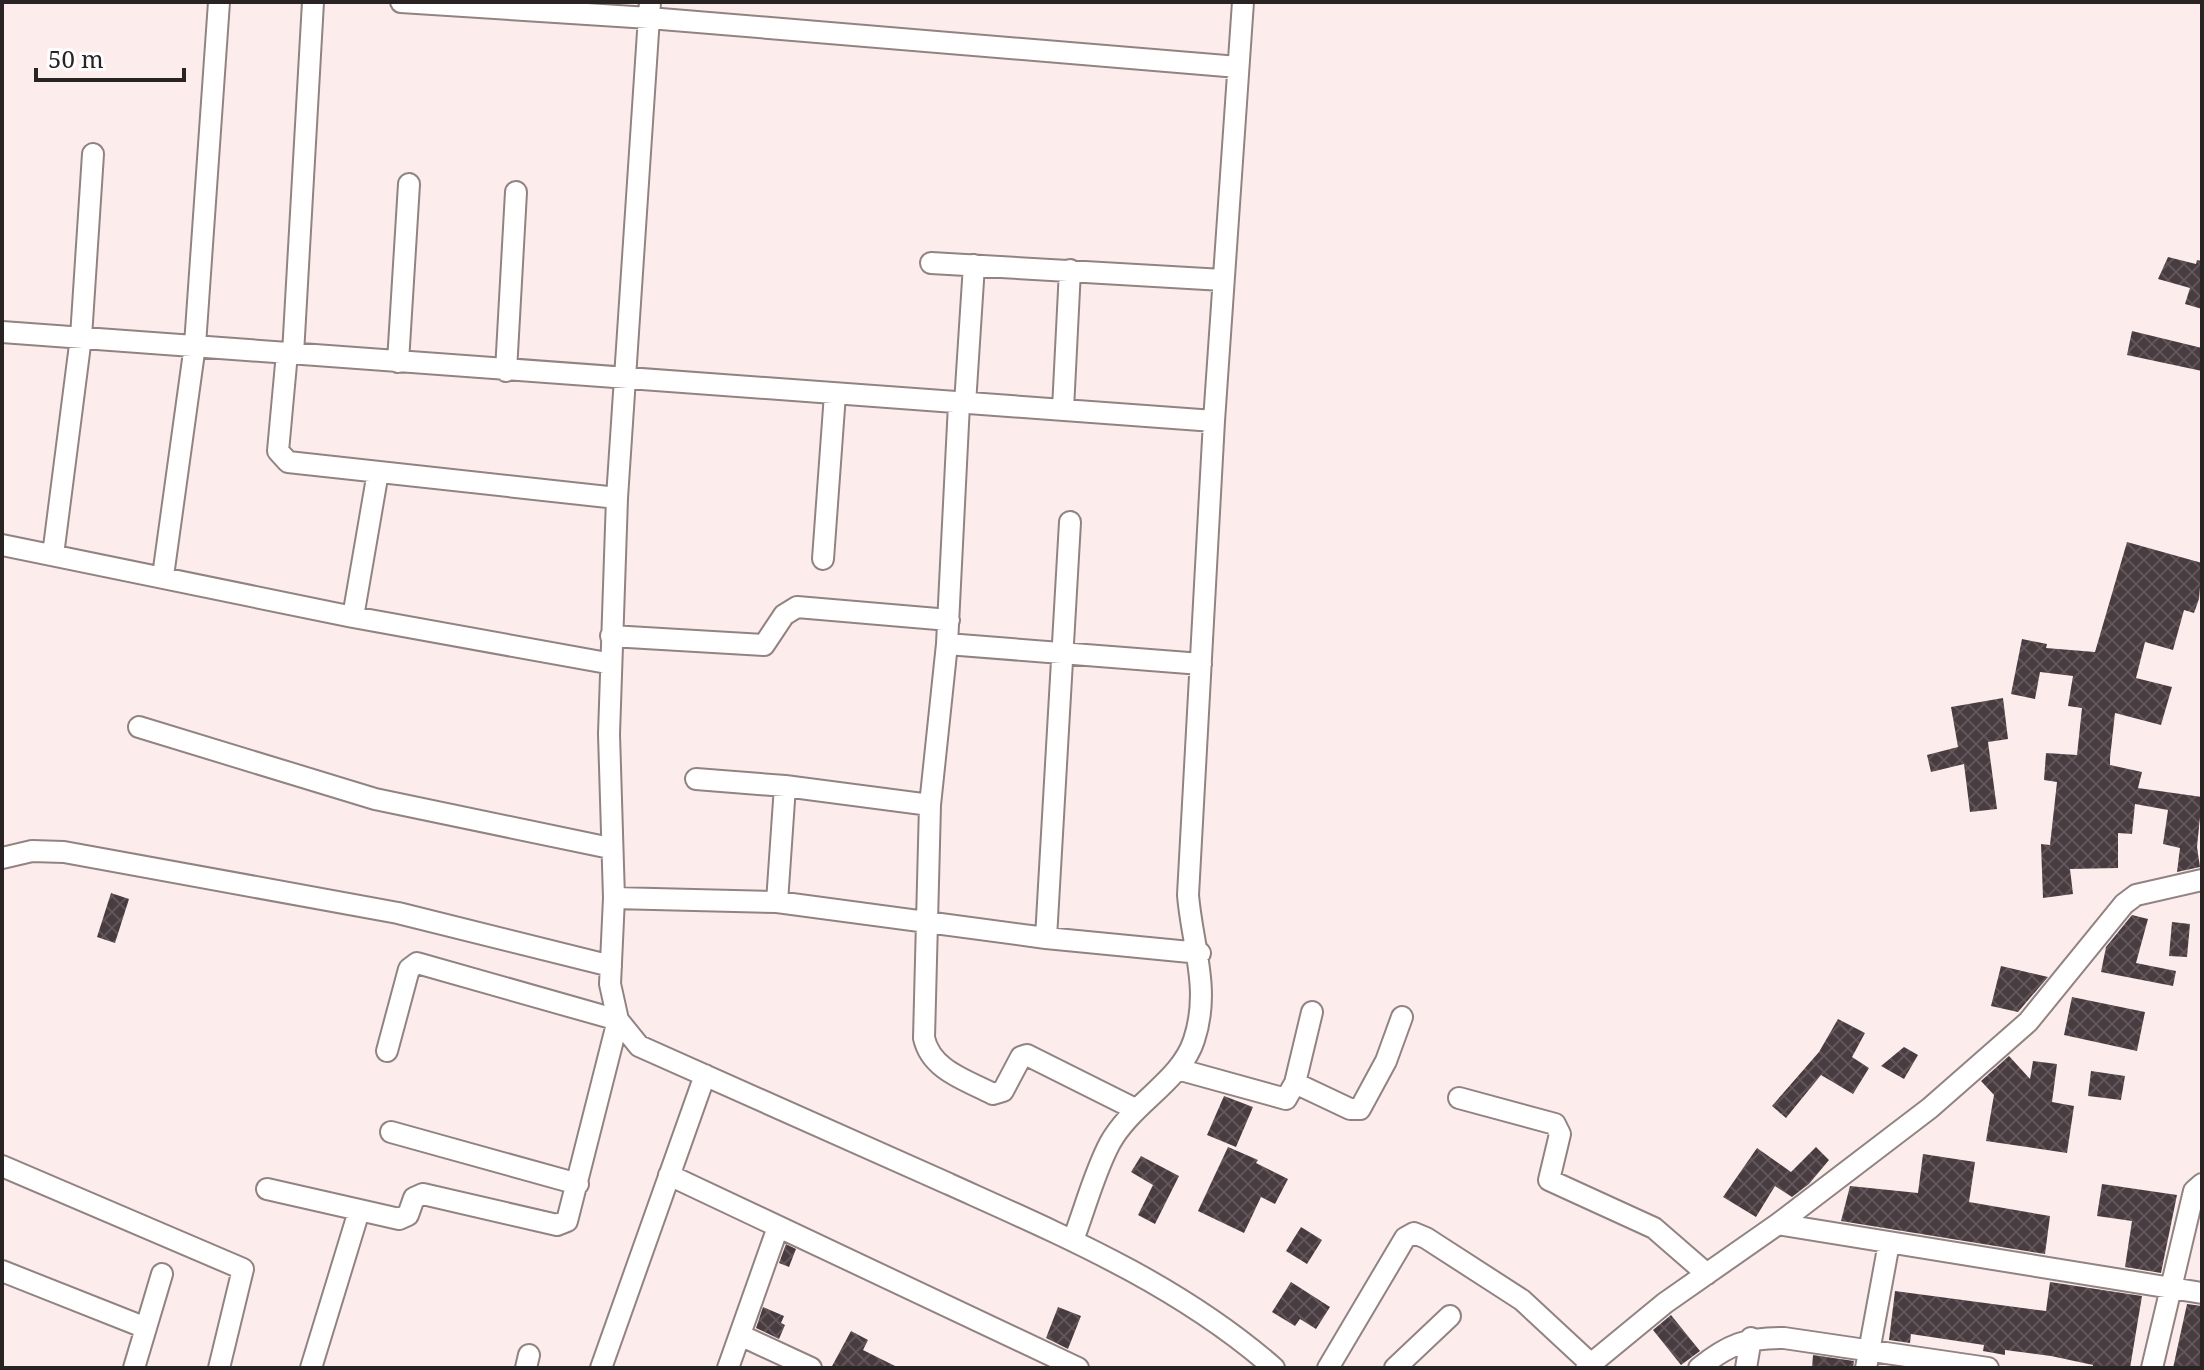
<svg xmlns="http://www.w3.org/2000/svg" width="2204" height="1370" font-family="'Noto Serif',serif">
<defs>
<pattern id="building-cross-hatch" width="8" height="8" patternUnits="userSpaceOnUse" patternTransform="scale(2)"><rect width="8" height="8" fill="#483c41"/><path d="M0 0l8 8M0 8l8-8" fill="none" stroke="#60565a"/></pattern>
</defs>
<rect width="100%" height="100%" fill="#fdecec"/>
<path fill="url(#building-cross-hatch)" d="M2168,257L2196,264L2197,260L2202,261V309L2185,304L2190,288L2158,279Z
M2132,331L2202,348V371L2127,355Z
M2127,542L2202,563L2199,599L2194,613L2184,610L2173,650L2145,642L2136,678L2172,687L2161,725L2115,713L2110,758V765L2142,772L2138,788L2202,797L2197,847L2200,867L2177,872L2180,848L2163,844L2168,810L2135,804L2132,834L2118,833V868L2070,869L2073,894L2043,898L2041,844L2050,845L2057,782L2044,780L2046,753L2077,755L2082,708L2068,706L2073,676L2040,672L2035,699L2011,694L2022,639L2047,644L2046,648L2095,652Z
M2003,698L2008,739L1988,742L1997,809L1970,812L1964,764L1931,772L1927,755L1958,747L1951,707Z
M111,893L129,899L115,943L97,937Z
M2132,915L2148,919L2136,963L2176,971L2173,986L2101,972L2106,947Z
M2172,922L2190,924L2187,957L2169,956Z
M2001,966L2048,977L2018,1012L1991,1006Z
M2072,997L2145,1012L2137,1051L2064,1035Z
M1838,1019L1865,1033L1852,1057L1869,1068L1853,1094L1821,1075L1786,1118L1772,1106L1819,1052Z
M1904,1047L1918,1055L1904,1079L1881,1066Z
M2009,1056L2030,1079L2033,1061L2057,1064L2052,1102L2074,1106L2067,1153L1986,1141L1994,1095L1981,1081Z
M2091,1071L2125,1076L2121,1100L2088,1096Z
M1224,1096L1253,1107L1236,1147L1207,1135Z
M1228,1147L1258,1160L1256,1163L1288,1179L1275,1204L1261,1197L1244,1233L1198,1211Z
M1816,1147L1829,1160L1809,1184L1792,1197L1775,1186L1756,1217L1723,1197L1757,1148L1791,1172Z
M1923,1154L1975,1162L1969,1202L2050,1216L2045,1254L1841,1221L1850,1186L1918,1193Z
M1141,1156L1179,1176L1155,1224L1138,1215L1153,1185L1131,1172Z
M2102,1184L2177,1195L2161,1273L2125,1267L2132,1221L2097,1216Z
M1301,1227L1322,1240L1307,1264L1286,1251Z
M786,1244L796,1249L789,1267L779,1263Z
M1291,1282L1330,1307L1316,1329L1300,1319L1295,1326L1272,1312Z
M2050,1282L2142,1296L2130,1368H2093V1365L2051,1356L2005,1350V1355L1983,1351L1984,1345L1911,1334L1910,1343L1889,1340L1895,1291L2046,1311Z
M2187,1304L2202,1306V1368H2173Z
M763,1307L784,1316L781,1323L785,1325L779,1339L756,1328Z
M1058,1307L1081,1316L1068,1349L1046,1338Z
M1671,1315L1700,1351L1681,1365L1653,1330Z
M851,1331L868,1340L863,1350L899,1368H831Z
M1813,1355L1854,1361L1853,1368H1812Z"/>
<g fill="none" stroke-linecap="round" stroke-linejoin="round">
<defs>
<path id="minor" d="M401,2L649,18L1238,67
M650,2L617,498L609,734L614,898L610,984L618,1020L639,1046C743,1092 846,1138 949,1184C1064,1236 1178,1284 1274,1368
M931,263L1223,280
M2,332L1214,421
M287,353L278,451L288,462L617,498
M293,354L313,2
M398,362L409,184
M506,371L516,192
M959,404L947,644L930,805L924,1038C931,1070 966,1080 993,1094L1003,1091L1021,1057L1027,1055L1135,1109
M965,404L974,265
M1063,409L1070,270
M2,545L353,617L607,663
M53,555L81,337L93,154
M823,559L835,394
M163,576L195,345L219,2
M353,617L378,472
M611,636L764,645L784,615L797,607L949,620
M947,644L1201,664
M139,727L375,799L610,848
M696,779L785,786L930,805
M2,858L32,851L64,852L398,913L611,966
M614,898L777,902L1046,938L1200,953
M777,902L785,786
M1046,938L1070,522
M1181,1070L1286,1099L1295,1083L1312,1012
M1295,1083L1350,1109H1360L1386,1061L1402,1017
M1459,1098L1555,1124L1560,1134L1549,1180L1654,1228L1707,1274
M391,1132L578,1184
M2,1166L243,1269L219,1368
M669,1175L1078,1368
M267,1189L399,1219L408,1215L414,1198L423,1194L557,1225L567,1221L618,1020L417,963L409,969L387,1051
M1778,1224L2202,1293
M1073,1240C1085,1209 1094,1173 1110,1143C1132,1103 1181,1081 1194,1040C1211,989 1192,945 1188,895L1214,421L1243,2
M2,1271L146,1328
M740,1335L811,1368
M134,1368L162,1274
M311,1368L359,1211
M526,1368L529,1355
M601,1368L705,1075
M728,1368L778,1227
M1328,1368L1405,1238L1414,1233L1426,1238L1522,1300L1591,1364
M1395,1368L1450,1316
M1586,1368L1665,1303L1778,1224L1930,1108L2028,1022L2124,904L2136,895L2202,880
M1699,1368C1729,1344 1746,1338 1784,1338L1988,1368
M1746,1368L1751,1338
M1866,1368L1889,1243
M2152,1368L2194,1191L2202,1184"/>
</defs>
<use href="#minor" stroke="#918382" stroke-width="24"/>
<use href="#minor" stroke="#fff" stroke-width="20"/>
</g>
<rect width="2204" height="1370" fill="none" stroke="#292323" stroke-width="8"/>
<path d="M36 68v12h148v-12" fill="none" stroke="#292323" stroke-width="4"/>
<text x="48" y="68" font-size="24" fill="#292323" stroke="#fefefe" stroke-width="6" paint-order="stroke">50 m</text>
</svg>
